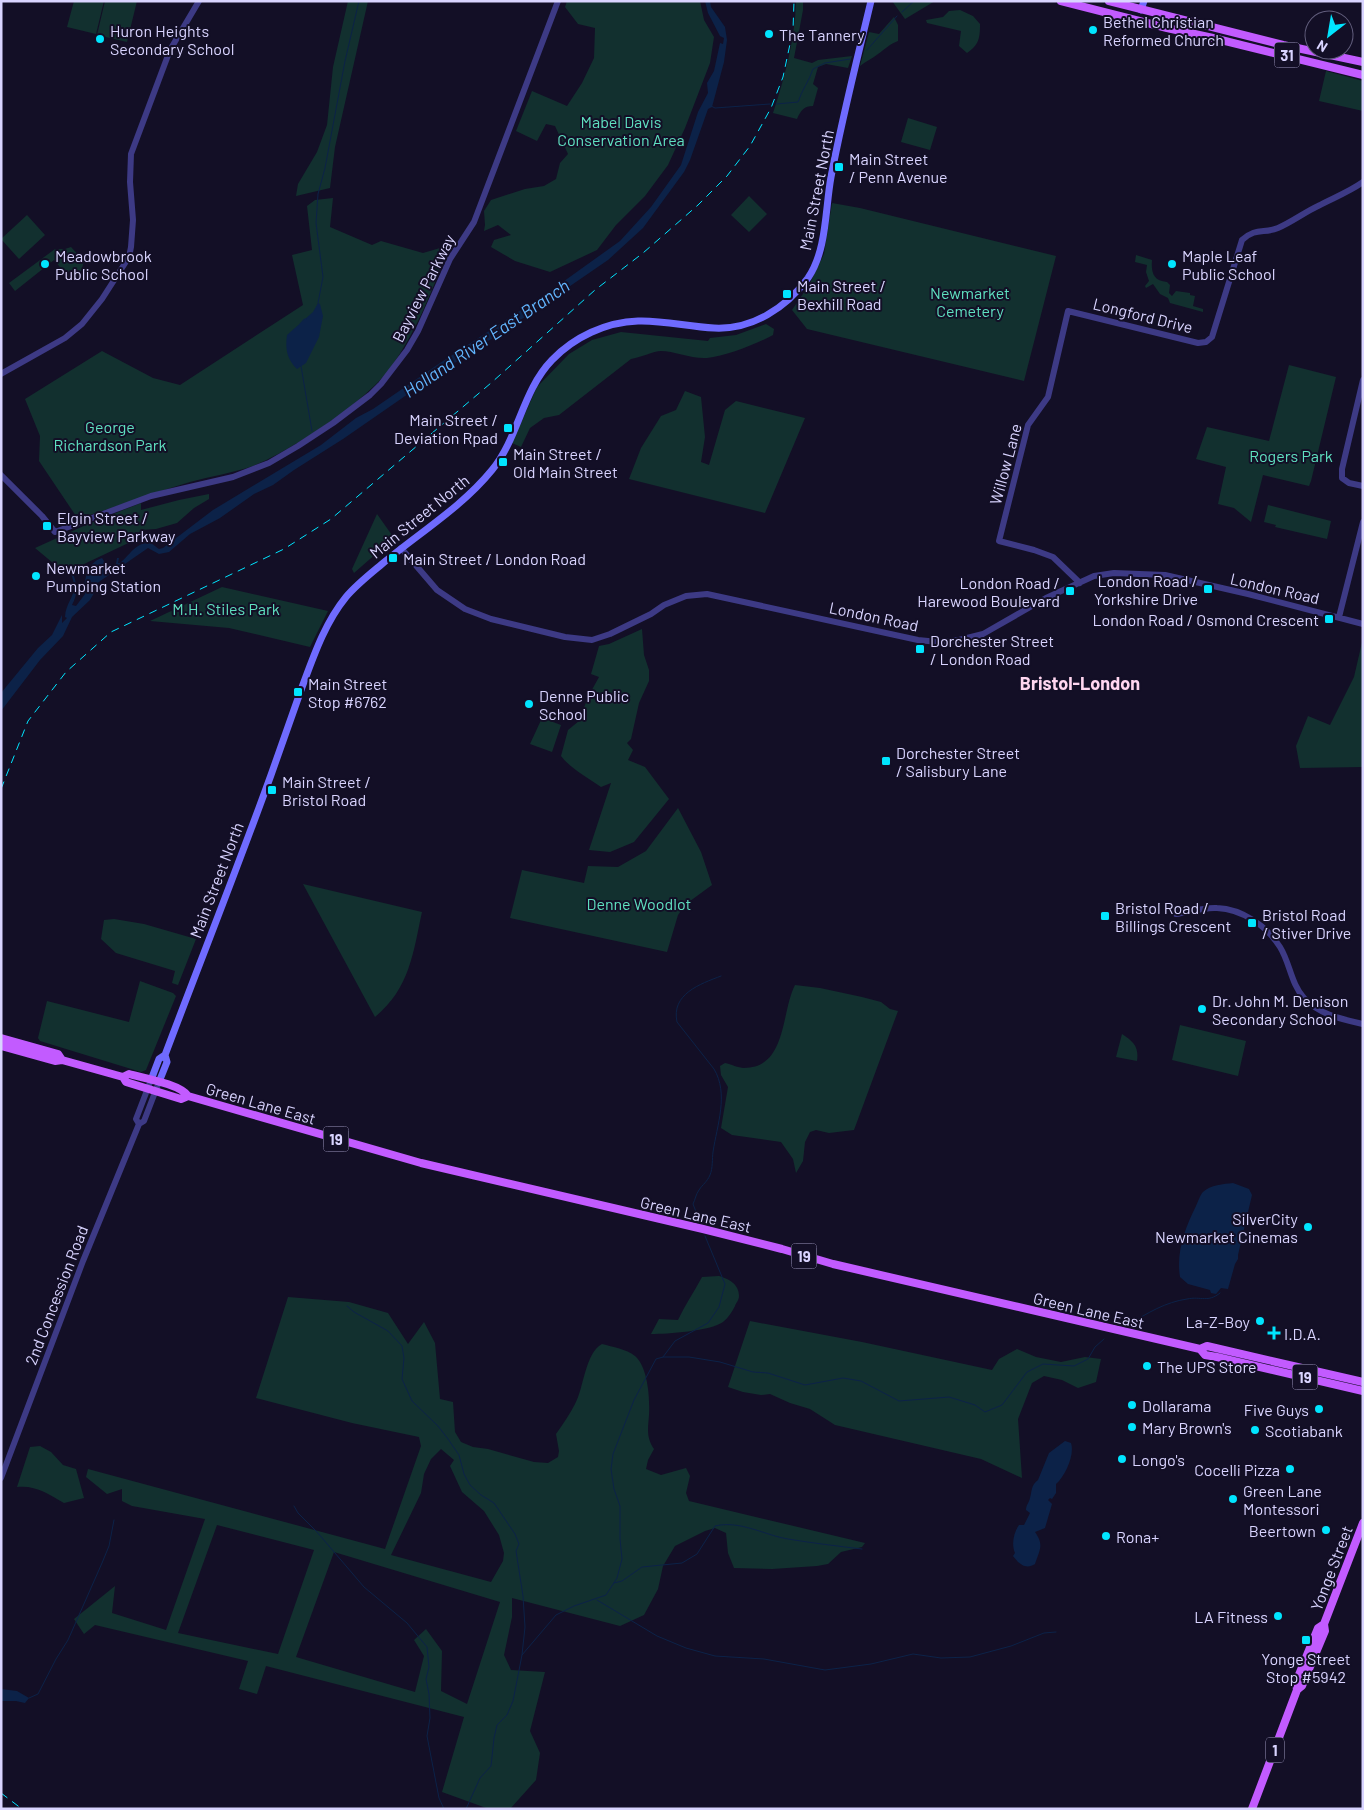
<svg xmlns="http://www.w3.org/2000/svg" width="1364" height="1810" font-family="Barlow,sans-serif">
<rect width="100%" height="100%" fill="#130f26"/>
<path fill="#12302f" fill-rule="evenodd" d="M74,1H104L96,34L67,27Z
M105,1H137L127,42L97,35Z
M348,1H368L335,147L330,188L296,196L298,184L317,152L327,125L333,67Z
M567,1H700L704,20L714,37L710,63L685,128L668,165L645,196L616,225L597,250L550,272L515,261L491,247L494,240L511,235L498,225L484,231L485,225L484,211L491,200L525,189L544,186L556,179L560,163L568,154L555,126L546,124L537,141L516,131L532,91L567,106L582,83L594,58L595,28L578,24L565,7Z
M796,1H803V10L794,58L812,63L818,60L852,56L848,68L826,64L818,67L813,84L818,88L813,106C804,106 801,110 797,119L773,113C785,76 795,40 796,1Z
M892,1H935L905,19Z
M960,10L973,16L980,24C980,38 979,45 967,53L959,46L961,31L927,23L926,20L943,17L949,11Z
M894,17L898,25V41C890,44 885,49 878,54C872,59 866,61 860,66L869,32L879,34Z
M1326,71L1363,81V111L1319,101Z
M908,118L937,127L930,150L901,142Z
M749,196L767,214L749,232L731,215Z
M333,198L330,227L372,245L381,241L423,253L447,246L446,255C430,295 416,332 391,367C367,401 291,451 253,466C233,473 211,476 190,482C153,493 115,507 78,519L39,461L40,436L25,399L102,351L153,378L180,385L303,305L292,255L312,250L307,206L315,200Z
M832,203L860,208L1056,256L1024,381L807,329L792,310L809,285L824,254Z
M27,215L45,235L19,259L1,239Z
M71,247L84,261L81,272H77V278L73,277L70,279L54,260L15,291L9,283L55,249H65Z
M1136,255L1152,260C1151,272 1153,281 1167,282L1170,285L1169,293L1172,296L1176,291L1190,293V295L1195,296L1193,306L1203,309V312L1170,303L1168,298L1160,294L1153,284L1146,288L1145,286L1149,281L1146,272L1147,265L1135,262Z
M766,324L774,329L773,335C756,344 726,356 707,358C691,359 674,351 661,351C654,351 639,358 631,359L559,415L544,418L530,428L521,447L512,443L537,387L569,354L592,340L621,332L708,341L710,338L736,335Z
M1289,365L1336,377L1311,481L1309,486L1263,475L1251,522L1234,508L1218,504L1226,467L1196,459L1207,427L1269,441Z
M685,391L701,397L705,437L701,462L709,465L725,410L736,401L805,418L765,513L629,479L641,448L661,416L676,410Z
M209,494V499L194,508L177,523L156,529L140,530L139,538L65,573L35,548L88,524L141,503V510L179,500Z
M1268,505L1331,521L1327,539L1275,527L1276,525L1264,522Z
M377,514L394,538L354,573L352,569Z
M222,587L328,611L310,647L229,628L150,621Z
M642,629L644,655L649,670V681L639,703L631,739L627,743L633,750L628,760L645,767L669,799L634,842L610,852L589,850L611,783L601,787C587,777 571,769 561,756L568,730L579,721L588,697L599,677L591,674L599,646L609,644Z
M1363,638V767L1300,768L1296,746L1308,716L1330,725L1354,677Z
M542,718L561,725L552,752L530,744Z
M678,808L701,852L712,885L686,904L678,915L667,952L510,918L522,870L584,883L588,866L618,867L646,851Z
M303,884L422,912C413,953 410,988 375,1017Z
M114,919L144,924L196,939L178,985L172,983L175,971L116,953L101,939L104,920Z
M140,981L173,993L176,996L146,1070L141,1072L40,1041L38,1038L47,1001L129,1022Z
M795,985L820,988L862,997L881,1002L890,1009L898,1011L854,1130L829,1133L816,1130L810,1132L805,1142L803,1161L796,1173L793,1159L781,1142L732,1135L721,1128L728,1087L721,1075L720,1066L725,1063C731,1064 738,1068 744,1068C787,1068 781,1012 795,985Z
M1180,1025L1246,1041L1238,1076L1172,1060Z
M1122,1034C1134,1042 1139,1047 1137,1061L1116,1057Z
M719,1276C729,1279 739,1284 739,1296C739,1300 736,1303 735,1306C732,1312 728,1318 723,1322C711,1331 667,1334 651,1334L659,1319L678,1320C685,1305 694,1292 702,1277Z
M288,1297L349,1302L388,1313L408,1344L424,1322L435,1343L440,1399L453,1402L455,1432L461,1442L473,1447L488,1449L534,1462L548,1463L558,1457L559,1451L556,1434C563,1424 570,1414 575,1404C584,1388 585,1353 602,1344C613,1347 626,1349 635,1356C648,1367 650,1399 649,1415C648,1429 646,1437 654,1449L648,1460L646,1469L661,1475L686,1468L690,1476L686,1493L689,1501L865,1543L862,1547L841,1552L828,1564L817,1566L772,1569L734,1568L728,1553L726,1533L715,1528L705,1531L675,1546L663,1566L658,1589L644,1615L620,1626L512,1598V1617L504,1655L511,1670L545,1672L530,1731L540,1753L536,1780L510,1809H489L442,1792L464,1717L266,1666L257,1694L239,1689L248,1661L95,1625L84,1634L74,1619L115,1586L112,1613L166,1630L205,1519L132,1506L122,1501V1489L107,1494L86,1477L88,1469L385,1549L421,1446L419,1437L352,1423L256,1398ZM441,1449L454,1460L450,1466L462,1492L484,1511L499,1535L504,1553L503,1561L491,1582L391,1555L421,1493L424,1474L431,1459ZM217,1525L314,1550L278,1654L178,1633ZM334,1552L500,1602L467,1704L441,1691L442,1651L426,1629L414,1640L424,1656L415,1692L296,1657Z
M750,1321L862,1342L992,1370L999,1359L1017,1349L1036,1357L1061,1362L1085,1357L1101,1359L1096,1382L1078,1388L1062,1380L1044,1376L1032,1383L1018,1419L1022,1478L981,1459L835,1425L810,1409L790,1403L770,1394L761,1395L743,1392L728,1387Z
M40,1446L51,1452L63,1465L76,1469L84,1498L64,1503C48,1494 36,1485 17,1487L30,1447Z"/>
<path fill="#0c2248" d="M705,1H710L711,7L725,27L727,40L724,62L712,107L708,109L690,160L684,172L643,228L608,260L525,317L421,385L343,439L294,470L273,485L254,494L220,518L190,534L169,552L159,554L148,548L93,586L94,593L90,600L72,617L63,636L40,660L1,711V693L38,648L52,635L62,615V623L67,618L65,617C66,598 81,595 70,572L71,569C77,582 79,592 72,605L76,606L85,594L86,588L84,586C87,573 88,563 102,558L108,567L116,564L117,558H119L118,563H120C128,557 136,542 149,543C152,543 156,547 159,549L163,548L213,510L321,445L356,418L373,409L440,363L553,289L620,241L651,207L681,165L698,112L708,93L707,83L714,71L720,43L723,44L724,38L720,36L708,13Z
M318,303L320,304L323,316L319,337L306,363L297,369C287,359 285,349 287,335L313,312Z
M1233,1183L1249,1189L1252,1195L1238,1255V1259L1235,1264L1228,1289L1221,1288L1216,1294L1211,1293L1210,1290L1188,1284L1180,1277C1176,1252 1185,1228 1196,1206C1198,1202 1200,1195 1203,1192C1210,1185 1224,1184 1233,1183Z
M1065,1441L1071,1443C1075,1455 1065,1476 1056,1484V1493L1052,1499L1050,1498L1048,1500L1052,1504L1045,1528L1035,1532C1044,1545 1040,1549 1035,1564C1026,1570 1019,1564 1013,1556L1015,1553C1011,1544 1014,1532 1019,1525H1024L1030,1513L1026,1510C1026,1505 1029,1503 1030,1498C1032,1491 1031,1485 1038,1480L1049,1453Z
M1,1689L17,1691L29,1698L25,1703L16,1701H1Z"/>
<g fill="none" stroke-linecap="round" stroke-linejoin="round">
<path stroke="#0c2248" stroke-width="1" d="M902,12L914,1
M867,50L897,16
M776,104L798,102C802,90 809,81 813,69L825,63L850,59
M711,106L715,108L770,104
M318,303L323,277L316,223L318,194L325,168L345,61L359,1
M300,324L304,319H306
M301,366L312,431
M700,1222L693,1204C695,1200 696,1194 699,1190C703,1184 707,1182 710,1175C713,1168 712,1159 713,1152C717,1125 729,1094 714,1069L677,1022C671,994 700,984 721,976
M347,1306L354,1312L388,1331L402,1346L404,1358L402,1379L412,1401L438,1426L448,1439L459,1455L464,1474L470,1485L481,1495L494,1503L515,1534L519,1544L516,1551L523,1596L525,1627L522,1655L513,1701L507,1715L497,1725L494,1738L491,1766L480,1778L466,1809
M1130,1324C1147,1313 1166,1302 1187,1299C1201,1296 1208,1303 1220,1293
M663,1357L675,1341L708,1323L719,1307L725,1284L705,1236
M294,1506L298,1513L317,1532L364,1587L407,1623L427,1647L429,1667L426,1679L429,1694L430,1718L427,1736L439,1798L444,1809
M614,1583L622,1581L642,1567L682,1563L697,1554L715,1526C740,1520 764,1535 788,1539C812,1543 837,1546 862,1549
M597,1600L657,1636L686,1648L715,1656L764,1659L825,1670L871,1664L913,1654L941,1658L970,1657L1011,1646L1044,1633L1056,1632
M522,1655L556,1615L574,1606L606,1595L617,1578L622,1559L620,1539V1506L614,1489L611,1469L613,1454L634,1400L656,1359L663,1357H689L720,1362L753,1372L768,1373L805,1385L843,1378L861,1381L899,1401L949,1397L975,1405L985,1412L1002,1405L1027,1372L1043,1364L1074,1366L1088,1359L1095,1347L1104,1339
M29,1698L38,1694L56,1659L68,1640L102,1563L109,1546L114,1520"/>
<path stroke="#3d3a85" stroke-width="6" d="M1,374L65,338L82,324L102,299L129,257L131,247L133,220L130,182L131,154L170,50L199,1
M1363,380L1342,469V478L1349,483L1363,486
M1,475L42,516L55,532L151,496L233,477L269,463L298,446L333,423L370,395L381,384L407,350L418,331L450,259L474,222L558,1
M401,548L437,590L465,609L491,619L565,637L592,640L610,634L651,614L664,605L686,596L707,594L918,640L938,642L959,640L983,634L1046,598L1094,576L1114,573L1165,575L1248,594L1363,624
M1080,583L1053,557L1034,550L999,541L1028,425L1048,397L1068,311L1198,343L1206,342L1212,337L1242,240C1256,227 1264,234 1278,228C1292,222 1305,212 1318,206C1333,198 1349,192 1363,182
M1339,617L1363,522
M1176,914C1189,912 1204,907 1217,908C1242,909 1267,926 1280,947C1290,963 1291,984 1304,998C1320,1015 1341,1019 1363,1024
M139,1124L136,1119L151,1080
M1,1478L83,1261L139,1124L144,1121L159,1082"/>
<path stroke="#6f6bff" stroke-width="7" d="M1141,10L1144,1
M151,1080L159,1059L165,1055C200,962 237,869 271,775C281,747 291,719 301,690C313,658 324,624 346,597C356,585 370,574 382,564C419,533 462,507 492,470C519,437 522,391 552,360C574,337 606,322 638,321C663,320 689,327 714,328C752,330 786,308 808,278C827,250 825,210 831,177C842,118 857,60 871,1
M159,1082L167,1062L165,1055"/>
<path stroke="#c25bff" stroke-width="8" d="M1061,1L1167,28L1213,38L1363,75
M1109,1L1283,45L1363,62
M1,1038L58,1054L62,1060
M1,1046L55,1061L62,1060L123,1077L126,1082L181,1099L188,1096
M123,1077L129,1074C143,1078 180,1084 188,1096L421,1163L703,1229L782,1249L833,1264L1200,1349L1205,1355L1217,1357L1363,1391
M1200,1349L1207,1346L1363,1382
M1297,1690L1302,1686L1325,1631L1324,1624L1363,1523
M1252,1809L1297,1690L1296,1682L1318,1628L1324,1624"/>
<path stroke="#00e5ff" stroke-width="1" stroke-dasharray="8 6" stroke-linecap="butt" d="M1,789L28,721L66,672L111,632L284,549L331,519L491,383L595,290L643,253L698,205L727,176L750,146L771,108L783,77L793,30L794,1
M1,1793L22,1809"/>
</g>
<g fill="#00e5ff" stroke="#130f26" stroke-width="2">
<circle cx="1093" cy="30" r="5"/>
<circle cx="769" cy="34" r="5"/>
<circle cx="100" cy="39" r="5"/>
<rect x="834" y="162" width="10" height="10" rx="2.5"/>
<circle cx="45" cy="264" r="5"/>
<circle cx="1172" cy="264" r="5"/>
<rect x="782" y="289" width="10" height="10" rx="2.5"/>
<rect x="503" y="423" width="10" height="10" rx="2.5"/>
<rect x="498" y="457" width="10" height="10" rx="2.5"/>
<rect x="42" y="521" width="10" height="10" rx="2.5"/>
<rect x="388" y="553" width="10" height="10" rx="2.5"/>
<circle cx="36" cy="576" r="5"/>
<rect x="1203" y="584" width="10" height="10" rx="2.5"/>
<rect x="1065" y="586" width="10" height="10" rx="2.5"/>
<rect x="1324" y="614" width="10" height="10" rx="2.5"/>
<rect x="915" y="644" width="10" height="10" rx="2.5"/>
<rect x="293" y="687" width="10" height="10" rx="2.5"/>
<circle cx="529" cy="704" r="5"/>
<rect x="881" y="756" width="10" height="10" rx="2.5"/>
<rect x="267" y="785" width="10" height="10" rx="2.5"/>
<rect x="1100" y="911" width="10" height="10" rx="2.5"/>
<rect x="1247" y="918" width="10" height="10" rx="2.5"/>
<circle cx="1202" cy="1009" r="5"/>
<circle cx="1308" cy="1227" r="5"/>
<circle cx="1260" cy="1321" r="5"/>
<path d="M1271.5 1325.5h5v5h5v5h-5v5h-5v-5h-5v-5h5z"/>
<circle cx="1147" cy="1366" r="5"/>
<circle cx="1132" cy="1405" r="5"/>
<circle cx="1319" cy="1409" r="5"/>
<circle cx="1132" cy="1427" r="5"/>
<circle cx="1255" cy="1430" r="5"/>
<circle cx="1122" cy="1459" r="5"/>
<circle cx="1290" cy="1469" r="5"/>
<circle cx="1233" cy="1499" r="5"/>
<circle cx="1326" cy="1530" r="5"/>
<circle cx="1106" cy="1536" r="5"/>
<circle cx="1278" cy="1616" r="5"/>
<rect x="1301" y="1635" width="10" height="10" rx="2.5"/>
</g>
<g text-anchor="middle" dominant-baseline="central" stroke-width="4" stroke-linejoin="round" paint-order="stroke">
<g fill="#130f26" stroke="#9e99be" stroke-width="1">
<rect x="1274.5" y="42.5" width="25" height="25" rx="4"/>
<rect x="323.5" y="1126.5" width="25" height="25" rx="4"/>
<rect x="791.5" y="1243.5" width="25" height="25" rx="4"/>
<rect x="1292.5" y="1364.5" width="25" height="25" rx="4"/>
<rect x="1266" y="1737.5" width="18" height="25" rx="4"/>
</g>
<g font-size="15" font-weight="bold" fill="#d9d4ff">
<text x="1287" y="55">31</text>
<text x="336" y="1139">19</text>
<text x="804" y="1256">19</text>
<text x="1305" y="1377">19</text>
<text x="1275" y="1750">1</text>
</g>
<g font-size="16" fill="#d9d4ff" stroke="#130f26" text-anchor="start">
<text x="1103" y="21">Bethel Christian<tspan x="1103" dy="18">Reformed Church</tspan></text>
<text x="110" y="30">Huron Heights<tspan x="110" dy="18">Secondary School</tspan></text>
<text x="779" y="34">The Tannery</text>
<text x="849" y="158">Main Street<tspan x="849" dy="18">/ Penn Avenue</tspan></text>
<text x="55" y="255">Meadowbrook<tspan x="55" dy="18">Public School</tspan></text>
<text x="1182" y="255">Maple Leaf<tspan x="1182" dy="18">Public School</tspan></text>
<text x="797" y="285">Main Street /<tspan x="797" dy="18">Bexhill Road</tspan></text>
<text x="498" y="419" text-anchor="end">Main Street /<tspan x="498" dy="18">Deviation Rpad</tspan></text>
<text x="513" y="453">Main Street /<tspan x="513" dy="18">Old Main Street</tspan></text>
<text x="57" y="517">Elgin Street /<tspan x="57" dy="18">Bayview Parkway</tspan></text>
<text x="403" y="558">Main Street / London Road</text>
<text x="46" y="567">Newmarket<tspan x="46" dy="18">Pumping Station</tspan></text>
<text x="1198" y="580" text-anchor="end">London Road /<tspan x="1198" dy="18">Yorkshire Drive</tspan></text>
<text x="1060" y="582" text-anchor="end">London Road /<tspan x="1060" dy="18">Harewood Boulevard</tspan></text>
<text x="1319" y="619" text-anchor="end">London Road / Osmond Crescent</text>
<text x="930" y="640">Dorchester Street<tspan x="930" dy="18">/ London Road</tspan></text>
<text x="308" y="683">Main Street<tspan x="308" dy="18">Stop #6762</tspan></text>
<text x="539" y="695">Denne Public<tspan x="539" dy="18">School</tspan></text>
<text x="896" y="752">Dorchester Street<tspan x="896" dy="18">/ Salisbury Lane</tspan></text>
<text x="282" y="781">Main Street /<tspan x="282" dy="18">Bristol Road</tspan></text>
<text x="1115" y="907">Bristol Road /<tspan x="1115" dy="18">Billings Crescent</tspan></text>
<text x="1262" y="914">Bristol Road<tspan x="1262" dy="18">/ Stiver Drive</tspan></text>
<text x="1212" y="1000">Dr. John M. Denison<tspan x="1212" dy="18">Secondary School</tspan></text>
<text x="1298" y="1218" text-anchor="end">SilverCity<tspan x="1298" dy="18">Newmarket Cinemas</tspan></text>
<text x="1250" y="1321" text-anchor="end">La-Z-Boy</text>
<text x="1284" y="1333">I.D.A.</text>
<text x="1157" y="1366">The UPS Store</text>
<text x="1142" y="1405">Dollarama</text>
<text x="1309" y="1409" text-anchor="end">Five Guys</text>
<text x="1142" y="1427">Mary Brown's</text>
<text x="1265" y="1430">Scotiabank</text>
<text x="1132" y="1459">Longo's</text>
<text x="1280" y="1469" text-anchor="end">Cocelli Pizza</text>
<text x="1243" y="1490">Green Lane<tspan x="1243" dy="18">Montessori</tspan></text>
<text x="1316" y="1530" text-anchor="end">Beertown</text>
<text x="1116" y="1536">Rona+</text>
<text x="1268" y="1616" text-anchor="end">LA Fitness</text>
<text x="1306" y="1658" text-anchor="middle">Yonge Street<tspan x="1306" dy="18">Stop #5942</tspan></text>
</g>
<g font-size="16" fill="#5fe0c0" stroke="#130f26">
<text x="621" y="121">Mabel Davis<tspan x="621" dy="18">Conservation Area</tspan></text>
<text x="970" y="292">Newmarket<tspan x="970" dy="18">Cemetery</tspan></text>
<text x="110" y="426">George<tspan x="110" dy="18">Richardson Park</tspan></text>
<text x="1291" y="455">Rogers Park</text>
<text x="226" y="608">M.H. Stiles Park</text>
<text x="639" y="903">Denne Woodlot</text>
</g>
<g font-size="16" fill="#d9d4ff" stroke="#130f26">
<text transform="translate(816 190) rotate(-79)">Main Street North</text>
<text transform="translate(423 288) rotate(-63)">Bayview Parkway</text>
<text transform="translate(1143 315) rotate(14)">Longford Drive</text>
<text transform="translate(1005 464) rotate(-75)">Willow Lane</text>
<text transform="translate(419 516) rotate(-39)">Main Street North</text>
<text transform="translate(1275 588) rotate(13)">London Road</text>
<text transform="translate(874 616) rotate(12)">London Road</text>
<text transform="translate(216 880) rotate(-69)">Main Street North</text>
<text transform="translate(261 1103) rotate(16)">Green Lane East</text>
<text transform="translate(696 1214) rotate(13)">Green Lane East</text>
<text transform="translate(56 1295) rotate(-69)">2nd Concession Road</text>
<text transform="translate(1089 1310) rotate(13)">Green Lane East</text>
<text transform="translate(1331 1568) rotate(-69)">Yonge Street</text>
</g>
<g font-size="18" font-style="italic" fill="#62b6ff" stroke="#130f26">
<text transform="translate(486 338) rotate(-34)">Holland River East Branch</text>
</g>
<g font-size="18" font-weight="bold" fill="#ffd6f0" stroke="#130f26">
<text x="1080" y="683">Bristol-London</text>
</g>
</g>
<rect width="1364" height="1810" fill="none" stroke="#d9d4ff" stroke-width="5"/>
<g transform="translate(1329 35) rotate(211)"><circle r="24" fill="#130f26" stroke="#625e7d"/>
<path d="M0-4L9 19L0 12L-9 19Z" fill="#00e5ff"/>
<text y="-8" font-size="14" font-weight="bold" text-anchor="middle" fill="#d9d4ff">N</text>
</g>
</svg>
